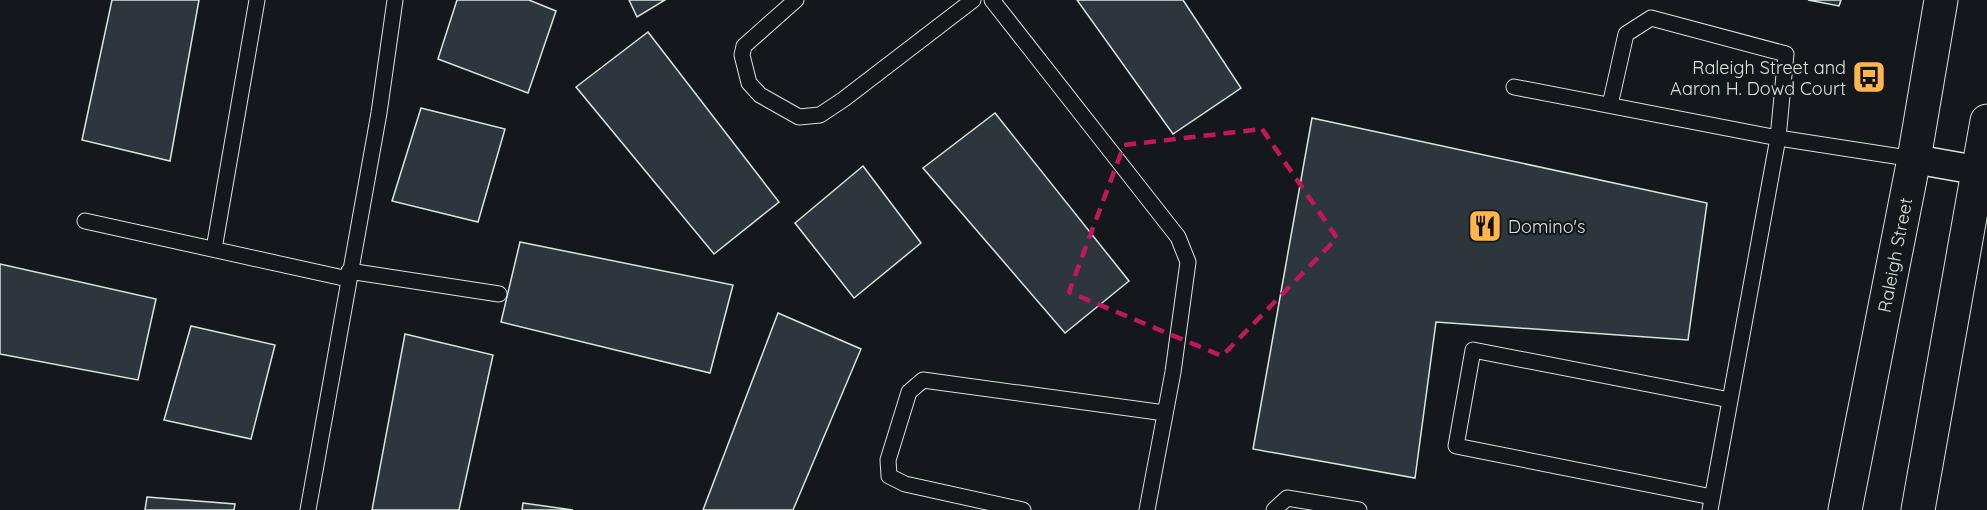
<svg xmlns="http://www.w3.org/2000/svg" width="1987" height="510" font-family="Quicksand,sans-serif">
<rect width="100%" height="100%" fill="#14181c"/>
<path fill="#2c363c" stroke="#d8e6dc" stroke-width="1.5" d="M112,0H199L170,161L82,140Z
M457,0H529L556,11L528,93L438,59Z
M629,0H665L637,17Z
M1077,0H1183L1241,88L1173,134Z
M1808,0H1841L1839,6Z
M648,32L779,202L714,254L576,87Z
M421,108L505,129L478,222L392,201Z
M995,113L1129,281L1065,333L923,168Z
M1312,118L1707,203L1688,340L1436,322L1415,478L1253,449Z
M863,166L921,243L854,298L795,223Z
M520,242L733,285L710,373L501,322Z
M0,264L156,299L138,380L0,354Z
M778,313L861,349L793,510H703Z
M191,326L275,345L251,439L164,420Z
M405,334L493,355L459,510H372Z
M147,497L235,504L234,510H145Z
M523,503L573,510H522Z"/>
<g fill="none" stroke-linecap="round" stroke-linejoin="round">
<defs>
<path id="lane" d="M796,0L744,46L742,55L749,83L760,95L799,117L820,115L844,99L973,0
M992,0L1178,237L1188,262L1173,372L1147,510
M1514,87L1778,138L1786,54L1651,18L1626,34L1610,105
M85,221L348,279
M214,249L257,0
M349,271L499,294
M1712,497L1456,446L1473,350L1730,400
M308,510L379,113L395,0
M1023,510L905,484L889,476L888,460L909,392L923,380L1165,413
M1274,510L1287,498L1359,510
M1710,510L1778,138L1914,159"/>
<path id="street" d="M1914,159L1987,172"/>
<path id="secondary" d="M1845,510L1914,159L1941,0
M1918,510L1987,121"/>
</defs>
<use href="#lane" stroke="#d8e6dc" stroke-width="17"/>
<use href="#street" stroke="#d8e6dc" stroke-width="31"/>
<use href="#secondary" stroke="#d8e6dc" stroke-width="35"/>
<use href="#lane" stroke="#14181c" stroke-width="15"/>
<use href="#street" stroke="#14181c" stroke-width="28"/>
<use href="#secondary" stroke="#14181c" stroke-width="33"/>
</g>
<path fill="none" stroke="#c2185b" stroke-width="4.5" stroke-dasharray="12 8" stroke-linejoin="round" d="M1262,129L1337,238L1222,356L1069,292L1124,145Z"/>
<defs>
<symbol id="bus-square" viewBox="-11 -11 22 22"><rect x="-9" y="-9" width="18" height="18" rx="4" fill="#ffb74d" stroke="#14181c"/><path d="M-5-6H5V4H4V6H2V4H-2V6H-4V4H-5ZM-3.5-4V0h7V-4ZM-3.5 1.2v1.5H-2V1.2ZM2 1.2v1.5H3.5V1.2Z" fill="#111"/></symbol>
<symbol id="restaurant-square" viewBox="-11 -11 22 22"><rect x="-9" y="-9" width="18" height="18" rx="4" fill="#ffb74d" stroke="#14181c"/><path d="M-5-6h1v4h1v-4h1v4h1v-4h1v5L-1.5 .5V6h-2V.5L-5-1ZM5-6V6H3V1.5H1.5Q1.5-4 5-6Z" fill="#111"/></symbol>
</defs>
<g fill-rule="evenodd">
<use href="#bus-square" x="1850" y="58" width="38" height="38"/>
<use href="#restaurant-square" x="1466" y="207" width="38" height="38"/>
</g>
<g text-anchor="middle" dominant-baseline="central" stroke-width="4.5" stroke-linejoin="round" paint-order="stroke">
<g font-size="18" fill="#d8e6dc" stroke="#14181c" text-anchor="end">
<text x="1846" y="67">Raleigh Street and<tspan x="1846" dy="21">Aaron H. Dowd Court</tspan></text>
<text x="1508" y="226" text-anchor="start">Domino's</text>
</g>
<g font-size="18" fill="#d8e6dc" stroke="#14181c">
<text transform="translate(1895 255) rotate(-79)">Raleigh Street</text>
</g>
</g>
</svg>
